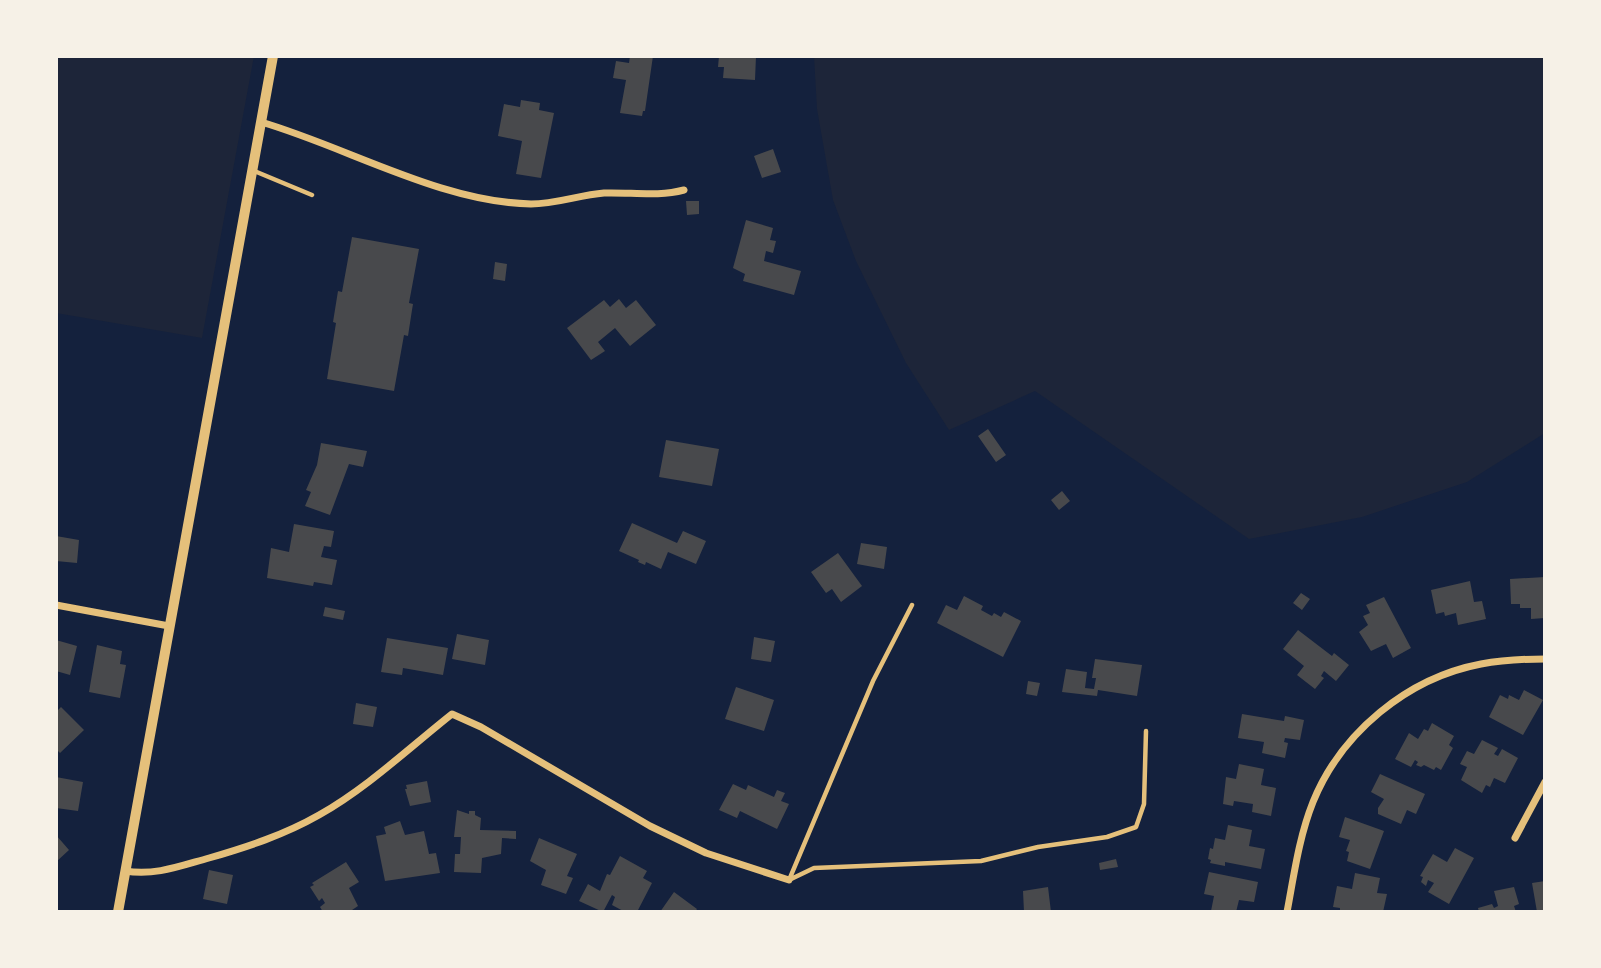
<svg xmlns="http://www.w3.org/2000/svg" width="1601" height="968" font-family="Karla,sans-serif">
<rect width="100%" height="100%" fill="#14213d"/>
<path fill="#1d2539" d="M56,56H254L202,338L56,313Z
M814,56H1545V433L1467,482L1362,517L1249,539L1035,391L949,430L906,363L856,261L833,200L817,109Z"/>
<path fill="#48494c" d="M630,56H653L645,111H643L642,116L620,113L626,80L613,78L616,61L629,63Z
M719,56H756L755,80L723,78L724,67H718Z
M521,100L540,103L539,110L554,113L541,178L516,174L522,141L498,136L504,104L520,107Z
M773,149L781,172L762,178L754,156Z
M686,201H699V214L687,215Z
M746,220L773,228L770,240L776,241L773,253L766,251L764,261L801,271L794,295L743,281L745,274L733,268Z
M352,237L419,249L409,303L413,304L412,310L408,336L404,335L394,391L327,379L336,323L333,322L338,291L342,292Z
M495,262L507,264L505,281L493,279Z
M619,299L626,308L636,300L656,325L630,346L615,328L598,342L605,351L591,360L567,328L604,300L610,307Z
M988,429L1006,455L996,462L978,436Z
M666,440L719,449L712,486L659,477Z
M321,443L367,451L363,467L349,464L330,515L305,506L311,492L306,490L317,465Z
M1062,491L1070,501L1059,510L1051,500Z
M632,523L677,543L683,531L706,541L696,564L668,552L661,569L646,562L645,565L638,562L639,560L619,551Z
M294,524L334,531L331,547L324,546L321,557L337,560L332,585L314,582L313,586L267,578L271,548L289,552Z
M56,536L79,540L77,563L56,561Z
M861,543L887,547L884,569L857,564Z
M838,553L862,586L841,602L832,589L826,593L811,572Z
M1545,577V618L1531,619V608H1520V604H1511L1510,579Z
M1470,581L1474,602L1482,601L1486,619L1458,625L1456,613L1445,616L1444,612L1436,614L1431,590Z
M1301,593L1310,599L1302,610L1293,603Z
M964,596L983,606L981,610L992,616L994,613L1001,617L1004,612L1021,621L1003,657L937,623L946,605L957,610Z
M1384,597L1411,648L1393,658L1386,644L1371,651L1359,632L1368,625L1363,616L1370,613L1366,605Z
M325,607L345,611L343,620L323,616Z
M1298,630L1332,656L1334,653L1349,665L1336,681L1324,671L1321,676L1324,678L1315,689L1297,675L1304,666L1283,649Z
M457,634L489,640L485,665L452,659Z
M754,637L775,641L771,662L751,659Z
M387,638L448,648L443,675L403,668L402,675L381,672Z
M56,640L77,646L70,675L56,671Z
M97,645L122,651L120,664L126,665L120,698L89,692Z
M1095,659L1142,665L1137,696L1098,690L1097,696L1062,692L1066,669L1087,672L1085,688L1094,689L1096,678H1092Z
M1028,681L1040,683L1037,696L1026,694Z
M736,687L774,700L764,731L725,719Z
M1524,690L1543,700L1523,735L1489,717L1500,695L1508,699L1509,695L1519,700Z
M356,703L377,707L373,727L353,724Z
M61,707L84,730L60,753L56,749V712Z
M1242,714L1284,721L1285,716L1304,720L1300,740L1285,738L1284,742L1288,743L1285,758L1262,753L1264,742L1238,738Z
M1432,723L1454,736L1449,745L1453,748L1441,770L1436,767L1434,770L1424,765L1421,767L1416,765L1418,762L1415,760L1411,767L1395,759L1409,733L1418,739L1424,729L1428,731Z
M1482,740L1498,748L1494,754L1498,756L1502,749L1518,758L1505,783L1494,778L1490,787L1486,785L1482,793L1461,780L1467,767L1460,764L1467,751L1474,754Z
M1239,764L1264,769L1261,785L1276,788L1271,816L1252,812L1253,804L1234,801L1233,806L1223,804L1226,777L1236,779Z
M1380,774L1425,794L1416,814L1407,810L1401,824L1378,814V808L1384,799L1371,792Z
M56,777L83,782L78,811L56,808Z
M427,781L431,802L410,806L405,789H407L406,785Z
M733,784L746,790L748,785L774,797L777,790L785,793L781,801L789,804L777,829L740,811L737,818L719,810Z
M457,810L469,814V811H475V815L481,818L480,830L516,831V839L502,838L501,854L482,858L481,873L454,872L455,854H460L461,837H454Z
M1345,817L1384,831L1370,869L1347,861L1349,852L1346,851L1350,840L1339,837Z
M400,821L405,835L424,831L429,854L436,853L440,873L385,881L376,836L386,834L384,827Z
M1228,825L1252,830L1249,846L1265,849L1261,869L1225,862V866L1210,863L1211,860L1208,859L1210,848L1213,849L1215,838L1225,840Z
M56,835L69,850L56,862Z
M539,838L577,854L567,876L573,878L566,894L541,885L546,870L530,861Z
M1455,848L1474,858L1449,904L1428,892L1434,883L1428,880L1426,886L1421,882L1423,877L1420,876L1433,854L1447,862Z
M620,856L647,871L643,878L652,883L637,912H625L612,905L615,897L612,895L603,912L579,901L588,884L600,891L607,874L610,875Z
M1116,859L1118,867L1100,870L1099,863Z
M346,862L359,882L349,888L358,906L349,912H323L320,907L325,903L322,898L319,901L310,887L314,885L312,883Z
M209,870L233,875L227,904L203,899Z
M1209,872L1258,882L1254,902L1239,900L1236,912L1211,911L1214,896L1204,894Z
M1355,873L1380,878L1377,893L1387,894L1383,912L1349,910V912H1340V908L1333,907L1337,886L1352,889Z
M1545,881V912H1537L1532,883Z
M1048,887L1051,912H1024L1023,891Z
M1514,887L1519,904L1514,906L1516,912H1479L1478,908L1492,904L1494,908L1498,906L1494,891Z
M674,892L697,909L695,912H660Z"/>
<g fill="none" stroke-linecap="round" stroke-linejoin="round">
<path stroke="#e5c07b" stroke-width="2.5" d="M56,58V56"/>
<path stroke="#e5c07b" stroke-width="4.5" d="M252,170L312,195
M789,880L814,868L981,861L1038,847L1107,837L1136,827L1144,804L1146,731
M789,880L873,681L912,605"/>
<path stroke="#e5c07b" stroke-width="7" d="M261,122C347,147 440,202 531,204C556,204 579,195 604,193C631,192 658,197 684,190
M56,605L169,626
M1515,838L1545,782
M125,871C155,876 180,866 209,858C247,847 284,835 319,815C367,788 409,748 452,714L481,727L650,826L706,853L789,880
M1287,912C1294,875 1299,837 1313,802C1341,733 1407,678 1481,664C1502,660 1523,659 1545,659"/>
<path stroke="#e5c07b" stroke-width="10" d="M118,912L273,56"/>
</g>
<rect width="1601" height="968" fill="none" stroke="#f6f1e7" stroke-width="116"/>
</svg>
